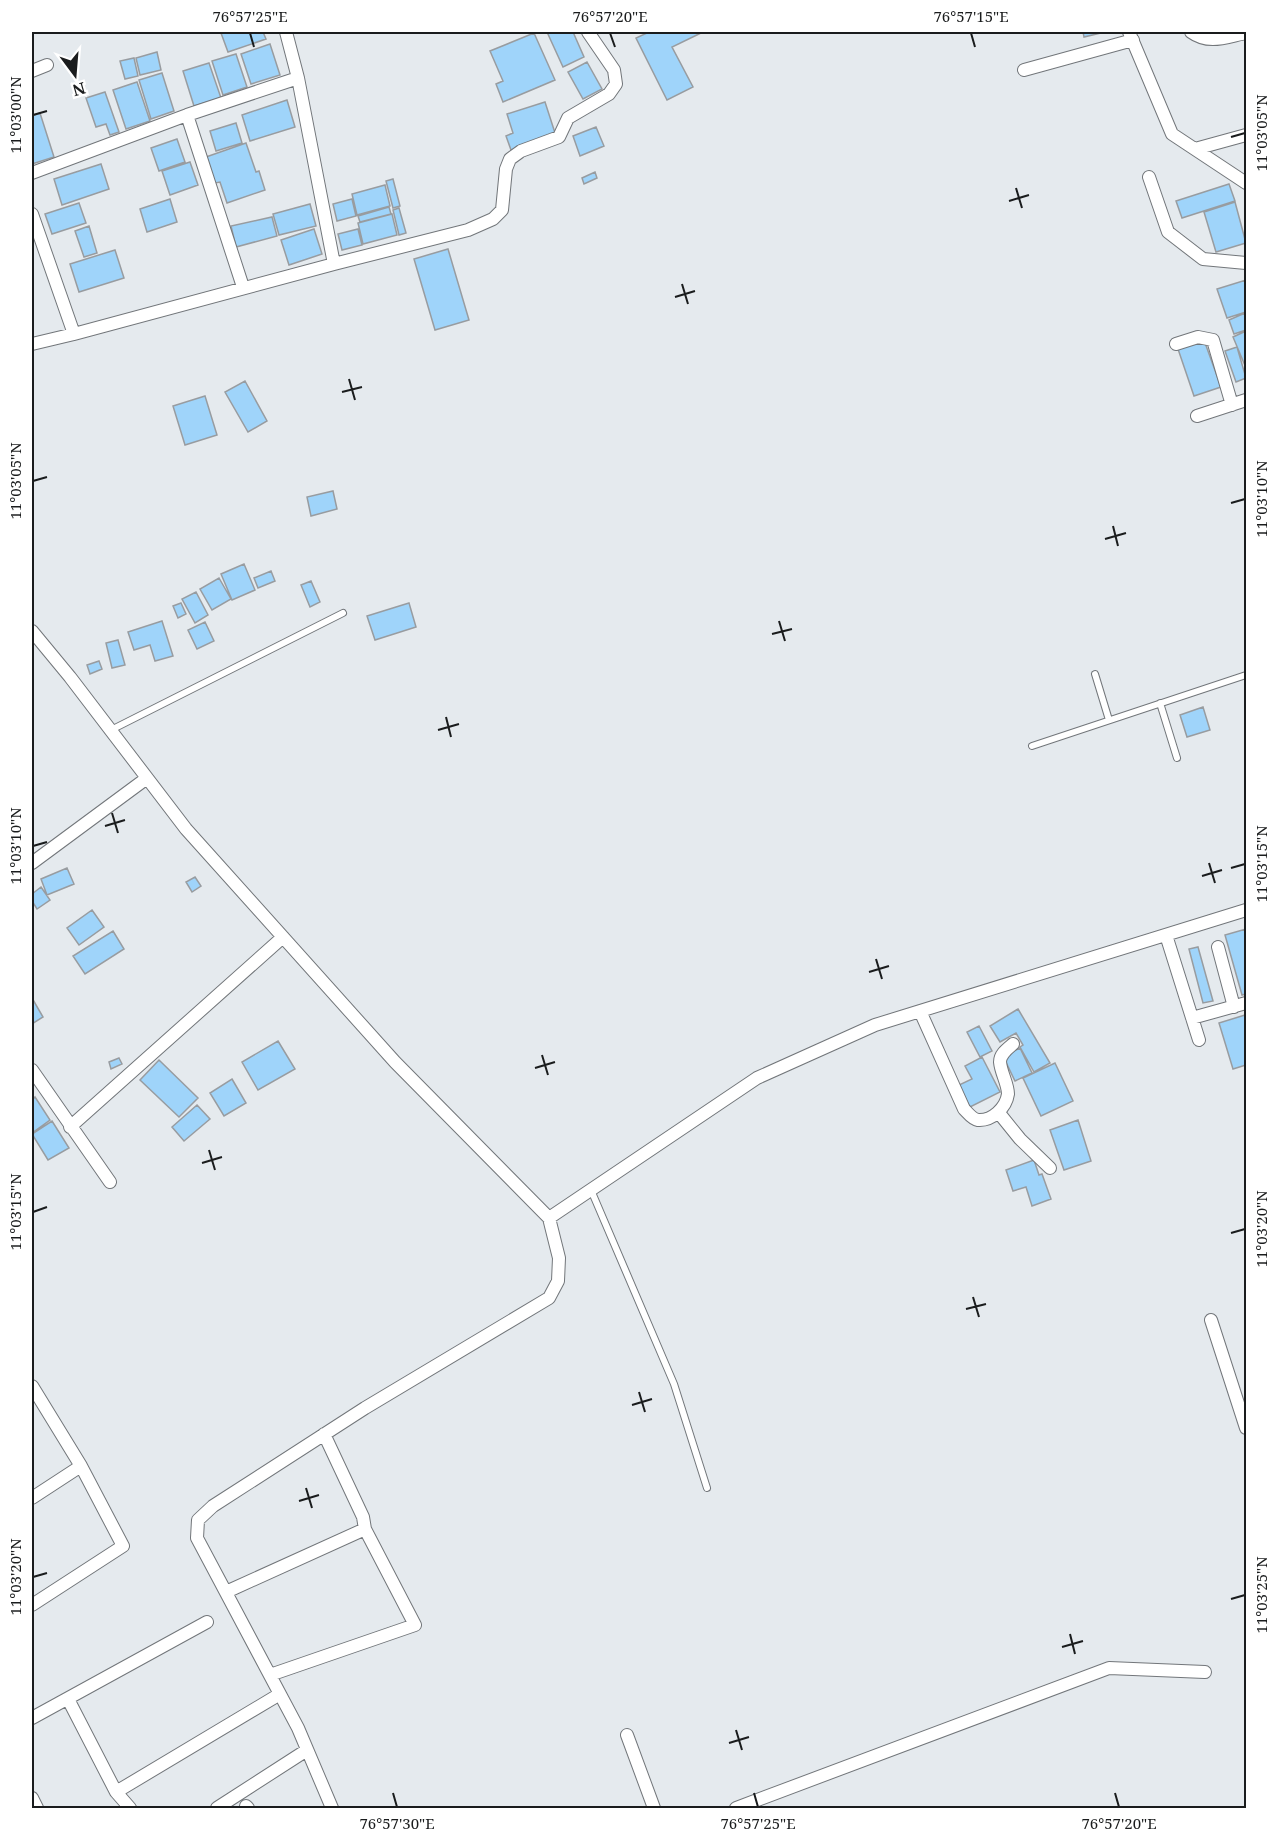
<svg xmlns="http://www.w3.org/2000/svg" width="1278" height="1840" font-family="'Noto Serif',serif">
<rect width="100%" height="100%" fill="#e5eaee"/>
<path fill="#9fd4fa" stroke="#989ca0" stroke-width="1.5" d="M225,32H263L266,39L228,52L221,33Z
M547,32H573L584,57L563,67Z
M649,32H703L672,47L693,87L667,100L636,38Z
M1083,32H1105L1084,37Z
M534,33L555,80L503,102L496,84L503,81L490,51Z
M270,44L280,75L251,84L241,54Z
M157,52L161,70L140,75L136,58Z
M236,54L247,87L223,95L212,61Z
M134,58L138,76L125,79L120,61Z
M587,62L602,89L583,99L568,72Z
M209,63L221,98L194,106L183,71Z
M162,73L174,111L151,119L139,80Z
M137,82L150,121L126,129L113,90Z
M105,92L119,132L110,135L106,124L96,127L86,98Z
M287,100L295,127L250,141L242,115Z
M545,102L556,136L511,150L506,136L513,133L507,114Z
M40,113L54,157L32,164V116Z
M236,123L242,143L216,151L210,131Z
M596,127L604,146L580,156L573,136Z
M177,139L185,162L159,171L151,148Z
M246,143L256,172L259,171L265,190L227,203L220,182L215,183L206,157Z
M190,162L198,185L170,195L162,171Z
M101,164L109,189L62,205L54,179Z
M595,172L597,178L584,184L582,178Z
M393,179L400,206L393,208L386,181Z
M1229,184L1235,201L1182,218L1176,201Z
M385,185L390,206L357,215L352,194Z
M170,199L177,222L147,232L140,209Z
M352,199L356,216L337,221L333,204Z
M1235,202L1246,243L1216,252L1204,212Z
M79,203L86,223L52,234L45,214Z
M310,204L316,226L279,235L273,214Z
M389,207L391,214L360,222L358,216Z
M399,208L406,233L399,235L393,210Z
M392,214L397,235L363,244L358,223Z
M272,217L277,236L236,247L231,226Z
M89,226L97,253L84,257L75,231Z
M314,229L322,254L289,265L281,240Z
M358,229L362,245L342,250L338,234Z
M448,249L469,320L435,330L414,259Z
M115,250L124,278L79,292L70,264Z
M1246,280V312L1227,318L1217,289Z
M1245,313L1246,330L1234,334L1229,320Z
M1246,331V368L1233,337Z
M1204,340L1221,387L1194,396L1178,349Z
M1237,347L1246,378L1236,382L1225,351Z
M245,381L267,421L248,432L225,392Z
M205,396L217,435L185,445L173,406Z
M333,491L337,509L311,516L307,497Z
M244,564L255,590L232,600L221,574Z
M271,571L275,581L258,588L254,578Z
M219,578L231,599L212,610L200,589Z
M311,581L320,602L310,607L301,585Z
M196,592L208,615L195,623L182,599Z
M181,603L186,614L178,618L173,606Z
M409,603L416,627L375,640L367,616Z
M162,621L173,656L155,661L150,645L134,650L128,632Z
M205,622L214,641L197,649L188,630Z
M118,640L125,665L112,668L106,643Z
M99,661L102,669L90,674L87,665Z
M1203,707L1210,730L1187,737L1180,715Z
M67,868L74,884L47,895L41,879Z
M195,877L201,886L192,892L186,882Z
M41,887L50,900L37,909L32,901V894Z
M92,910L104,927L79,945L67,928Z
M1246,929V994L1242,995L1225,935Z
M113,931L124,949L85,974L73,956Z
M1198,947L1213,1001L1203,1003L1189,949Z
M32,998L43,1017L32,1024Z
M1018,1009L1050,1063L1034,1072L1020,1047L1023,1045L1016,1033L1000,1042L990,1026Z
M1245,1015L1246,1021V1065L1233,1069L1219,1023Z
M979,1026L992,1051L980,1057L967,1032Z
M278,1041L295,1069L258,1090L242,1062Z
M1020,1048L1032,1073L1015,1081L1003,1056Z
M982,1057L1000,1092L970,1107L959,1085L972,1079L965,1066Z
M119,1058L122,1064L111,1069L109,1062Z
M159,1060L198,1098L179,1117L140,1080Z
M1055,1063L1073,1101L1041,1116L1023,1078Z
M232,1079L246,1103L224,1116L210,1093Z
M35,1097L50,1120L32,1133V1100Z
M197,1105L210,1119L184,1141L172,1127Z
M1078,1120L1091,1161L1064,1170L1050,1130Z
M52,1121L69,1148L48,1160L32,1134Z
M1034,1160L1039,1175L1042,1174L1051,1199L1032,1206L1026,1187L1013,1191L1006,1170Z"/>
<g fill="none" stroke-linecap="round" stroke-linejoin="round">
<defs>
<path id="lane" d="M1095,674L1109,720
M1160,703L1177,758
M111,730L343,613
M1032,746L1246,675
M591,1190L674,1384L707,1488"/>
<path id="street" d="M1129,32L1172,134L1246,183
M1191,32C1209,45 1226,37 1246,33
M1024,70L1133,40
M32,71L47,65
M187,115L243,287
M1195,149L1246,135
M32,173L187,115L298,78
M1149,177L1168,232L1203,259L1246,263
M32,214L74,334L32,344
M334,264L468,230L493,219L502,210L506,169L510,159L521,151L559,137L568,118L609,94L616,84L614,70L588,32
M74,334L334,264L298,78L286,32
M1176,344L1198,337L1213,340L1232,405
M1197,416L1246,400
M32,631L70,677L186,829L395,1062L549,1218L757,1078L875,1025L1246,910
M32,863L147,778
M1166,935L1199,1040
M1218,947L1234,1007
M920,1011L964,1109C968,1113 972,1119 978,1120C992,1121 1006,1108 1008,1094C1008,1084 1001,1073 1000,1062C1000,1054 1007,1049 1013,1044
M1192,1018L1246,1003
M32,1070L110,1182
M999,1113L1020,1139L1050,1168
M70,1127L283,937
M1211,1320L1246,1428
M32,1386L81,1466L123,1546L32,1605
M32,1498L81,1466
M226,1592L365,1529
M270,1675L415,1625L365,1529L363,1517L324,1434
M68,1699L116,1792L130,1808
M32,1718L207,1622
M627,1735L654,1808
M116,1792L280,1694
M32,1798L37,1808
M246,1806L248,1808
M217,1808L307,1750
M332,1808L298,1728L197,1538L198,1520L213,1506L365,1408L549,1298L558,1281L559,1258L549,1218
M736,1808L1109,1668L1205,1672"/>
</defs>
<use href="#lane" stroke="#72767a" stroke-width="8"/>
<use href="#street" stroke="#72767a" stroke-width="14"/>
<use href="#lane" stroke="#fff" stroke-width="6"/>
<use href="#street" stroke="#fff" stroke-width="12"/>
</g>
<path fill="none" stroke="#1a1c1d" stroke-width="2" d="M250,33L254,47M610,33L615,47M971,33L975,47M33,115L47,111M1231,137L1245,133M1016,188L1022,208M1009,201L1029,195M682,284L688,304M675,297L695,291M349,379L355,400M342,392L362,387M33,481L47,477M1231,503L1245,499M1113,526L1118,546M1105,539L1126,533M779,621L785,641M772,634L792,629M446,717L451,737M438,730L459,724M112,813L118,833M105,826L125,820M33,846L47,842M1209,863L1215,883M1231,868L1245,864M1202,876L1222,870M876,959L882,979M869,972L889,966M542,1055L548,1075M535,1068L555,1062M209,1150L215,1170M202,1163L222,1157M33,1212L47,1207M1231,1233L1245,1229M973,1297L979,1317M966,1309L986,1304M639,1392L645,1412M632,1405L652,1399M306,1488L312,1508M299,1501L319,1495M33,1577L47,1573M1231,1599L1245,1595M1070,1634L1075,1654M1062,1647L1083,1641M736,1730L742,1750M729,1743L749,1737M393,1793L397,1807M754,1793L758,1807M1115,1793L1119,1807"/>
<rect width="1278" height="1840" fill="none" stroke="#ffffff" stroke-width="66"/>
<g transform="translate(75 75) rotate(164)" stroke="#ffffff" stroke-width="4.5" paint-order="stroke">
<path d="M0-4.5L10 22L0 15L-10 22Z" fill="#1a1c1d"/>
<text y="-9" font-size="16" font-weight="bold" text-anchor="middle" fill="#1a1c1d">N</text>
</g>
<rect x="33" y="33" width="1212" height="1774" fill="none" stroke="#1a1c1d" stroke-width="2"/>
<g font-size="15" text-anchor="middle" fill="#1a1c1d">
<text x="250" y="22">76°57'25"E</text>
<text x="610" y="22">76°57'20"E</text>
<text x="971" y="22">76°57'15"E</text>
<text transform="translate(16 115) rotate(-90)" y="5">11°03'00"N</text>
<text transform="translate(1262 133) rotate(-90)" y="5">11°03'05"N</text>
<text transform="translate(16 481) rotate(-90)" y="5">11°03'05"N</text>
<text transform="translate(1262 499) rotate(-90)" y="5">11°03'10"N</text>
<text transform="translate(16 846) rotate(-90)" y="5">11°03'10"N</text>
<text transform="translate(1262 864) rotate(-90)" y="5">11°03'15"N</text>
<text transform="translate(16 1212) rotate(-90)" y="5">11°03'15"N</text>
<text transform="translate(1262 1229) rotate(-90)" y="5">11°03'20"N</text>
<text transform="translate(16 1577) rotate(-90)" y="5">11°03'20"N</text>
<text transform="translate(1262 1595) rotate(-90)" y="5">11°03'25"N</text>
<text x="397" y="1829">76°57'30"E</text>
<text x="758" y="1829">76°57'25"E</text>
<text x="1119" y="1829">76°57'20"E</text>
</g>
</svg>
